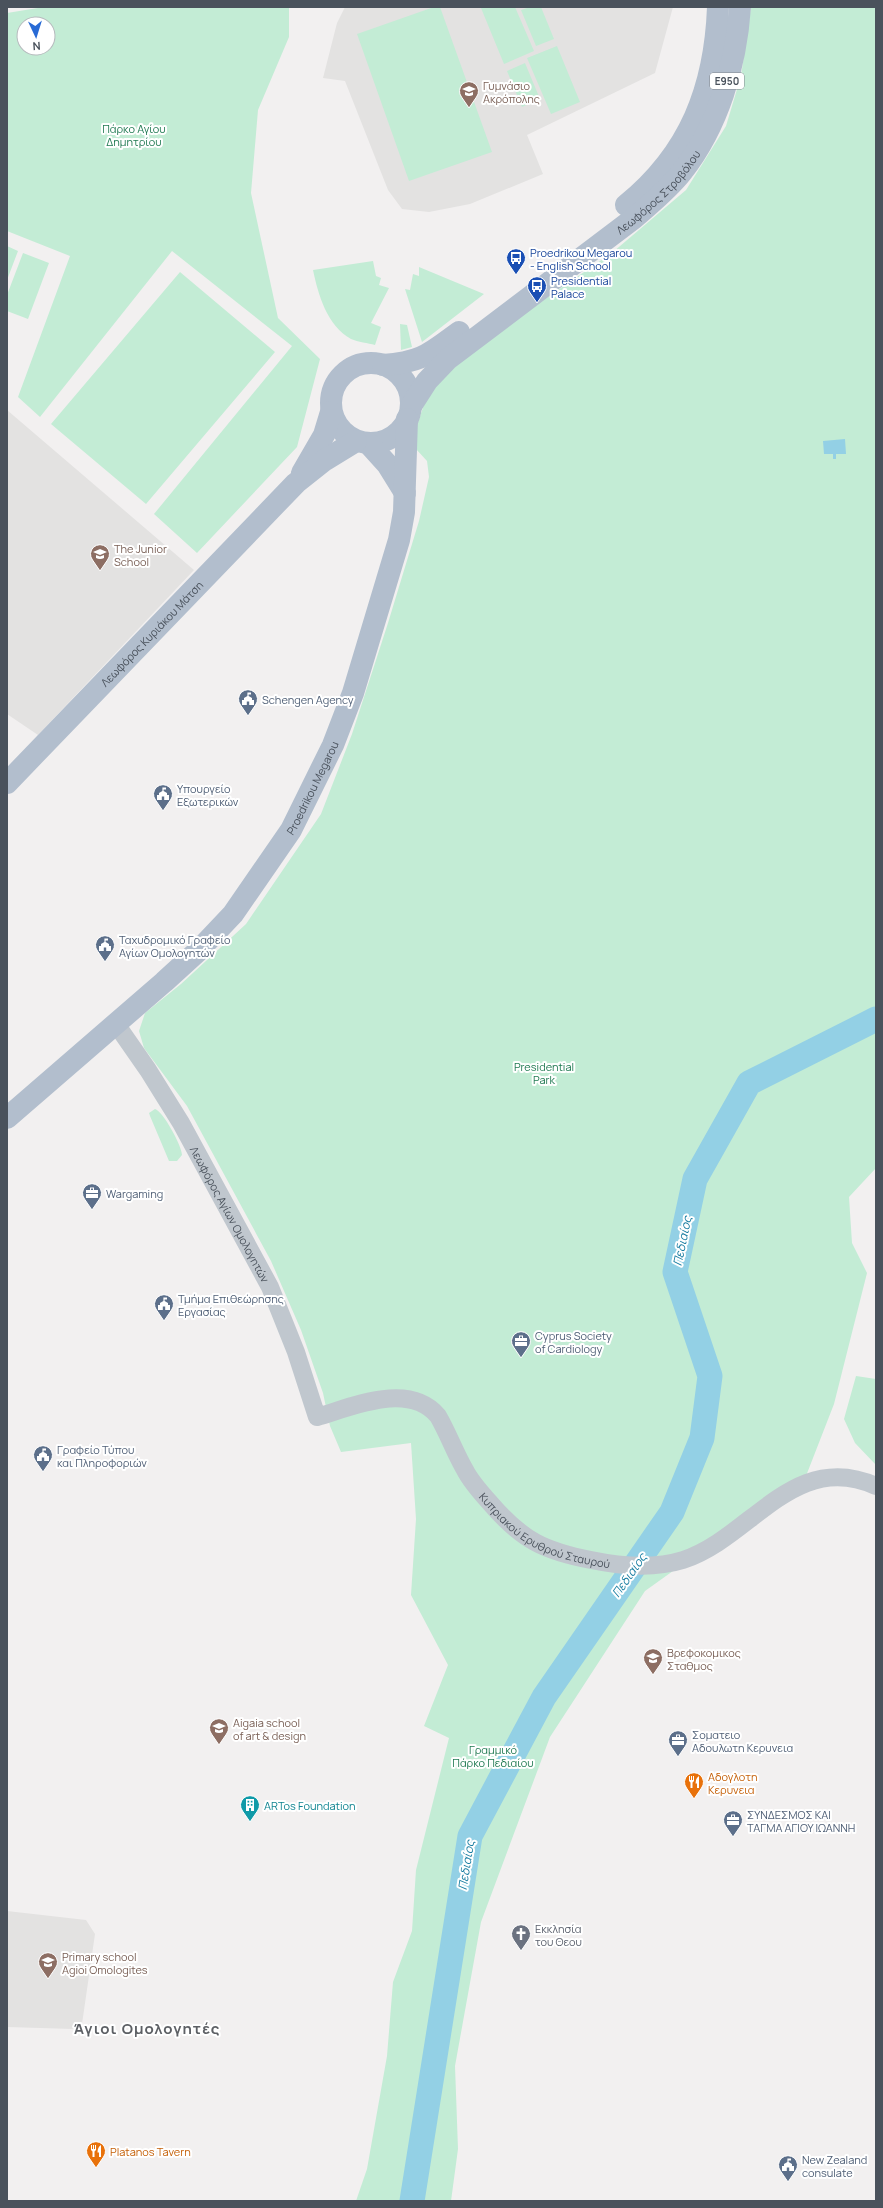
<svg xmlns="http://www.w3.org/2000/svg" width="883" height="2208" font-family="Manrope,sans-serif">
<rect width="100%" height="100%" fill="#f2f0f0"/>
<path fill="#e3e2e1" d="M345,7H673L655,73L527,135L543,174L470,204L429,212L402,209L388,190L345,81L323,78L337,23Z
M7,410L194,570L38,735L7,714Z
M7,1911L86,1920L95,1934L82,2024L73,2029L7,2027Z"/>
<path fill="#c3ecd5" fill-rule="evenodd" d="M44,7H289V37L258,110L251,193L278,318L320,359L297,447L197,553L154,514L292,346L172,251L40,417L18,397L70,256L7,231V13ZM24,24H48V48H24Z
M434,7H440L492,152L409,181L357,34Z
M483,7H515L534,51L504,64L481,8Z
M530,7H541L554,39L536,46L521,10Z
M751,7H876V1168L849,1197L852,1243L867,1273L834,1404L806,1476L645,1591L550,1737L481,1922L455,2066L458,2149L451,2201H356L367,2169L387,2056L393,1982L412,1931L416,1870L449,1738L424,1726L448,1665L411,1595L416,1519L411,1443L341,1452L330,1426L323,1393L301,1330L271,1261L187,1106L144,1048L139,1031L145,1013L181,984L246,924L321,814L352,734L388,623L419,521L429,477L427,461L416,449V428L430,387L506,326L613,252L686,190L726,126L741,76Z
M557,46L580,102L551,114L527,58Z
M525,63L540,99L522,107L507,71Z
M7,246L18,251L7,280Z
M23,253L49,263L28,319L7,311V295Z
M373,261L376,276L381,278L379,285L389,288L371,323L381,327L375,345C368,343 358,342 351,339C327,326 318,294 313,270Z
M419,267L484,294L422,342L405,289L410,290L413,274L419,276Z
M180,272L275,352L146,504L51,424Z
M400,324L407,325L412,347L401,350Z
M155,1109C163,1111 182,1146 182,1155L177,1161H169L150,1116L149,1113Z
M856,1376L876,1379V1465L855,1443L844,1419Z"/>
<path fill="#93d0e5" d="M845,439L846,454H836V459H833V454H824L823,441Z"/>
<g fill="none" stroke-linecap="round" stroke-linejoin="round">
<path stroke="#93d0e5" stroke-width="25" d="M412,2201L470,1836L544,1697L672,1512L702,1438L710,1376L675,1272L695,1179L749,1083L876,1019"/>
<path stroke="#c0c7ce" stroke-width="18" id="s1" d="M116,1024L148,1070L181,1123L270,1287L296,1352L317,1417C352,1407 409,1381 438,1416C448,1433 455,1453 465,1470C471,1482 482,1494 491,1504C522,1540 544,1551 591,1560C620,1566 654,1569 683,1560C751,1538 794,1449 876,1486"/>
<g stroke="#b2becd" stroke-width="22">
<path d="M626,205C690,153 715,88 718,7"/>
<circle cx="371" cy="403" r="40"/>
<path d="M383,365C422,362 429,354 459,332"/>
<path id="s2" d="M411,406L427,381L448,359L633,219C650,204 668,190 682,172C718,126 736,66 740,7"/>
<path d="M368,443L387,464L405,493"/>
<path d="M302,473L324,435L331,412"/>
<path id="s3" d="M7,783L296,483L325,460L356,441"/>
<path id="s4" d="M7,1118L164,982L198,951L233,914L291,830L333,745L353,693L399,540L404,512L407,419"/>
</g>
</g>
<defs>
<symbol id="school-pin" viewBox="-11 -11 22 30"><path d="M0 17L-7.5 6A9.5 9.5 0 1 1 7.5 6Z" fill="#8d6e63" stroke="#fff"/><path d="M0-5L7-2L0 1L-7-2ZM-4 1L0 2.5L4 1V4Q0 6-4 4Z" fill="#fff"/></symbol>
<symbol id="bus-pin" viewBox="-11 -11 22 30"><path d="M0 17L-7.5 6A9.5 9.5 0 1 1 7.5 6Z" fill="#1a4fb4" stroke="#fff"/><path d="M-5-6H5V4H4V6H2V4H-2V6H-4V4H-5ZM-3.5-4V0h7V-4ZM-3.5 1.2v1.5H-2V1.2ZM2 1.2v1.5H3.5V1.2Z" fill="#fff"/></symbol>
<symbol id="civic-pin" viewBox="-11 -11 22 30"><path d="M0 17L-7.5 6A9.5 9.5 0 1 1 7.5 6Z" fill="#5c6f8a" stroke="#fff"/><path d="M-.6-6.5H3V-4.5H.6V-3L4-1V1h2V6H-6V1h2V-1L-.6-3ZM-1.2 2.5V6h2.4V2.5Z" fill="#fff"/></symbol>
<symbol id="office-pin" viewBox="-11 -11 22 30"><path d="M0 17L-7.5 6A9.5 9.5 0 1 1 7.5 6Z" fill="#5c6f8a" stroke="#fff"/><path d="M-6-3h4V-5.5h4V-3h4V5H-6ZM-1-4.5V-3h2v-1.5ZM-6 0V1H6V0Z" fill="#fff"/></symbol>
<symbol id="university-pin" viewBox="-11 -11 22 30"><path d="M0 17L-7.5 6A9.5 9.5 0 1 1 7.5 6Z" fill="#8d6e63" stroke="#fff"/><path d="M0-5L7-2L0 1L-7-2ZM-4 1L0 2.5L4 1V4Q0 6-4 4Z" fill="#fff"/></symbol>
<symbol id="restaurant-pin" viewBox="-11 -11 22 30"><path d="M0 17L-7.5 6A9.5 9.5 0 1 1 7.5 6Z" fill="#e8710a" stroke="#fff"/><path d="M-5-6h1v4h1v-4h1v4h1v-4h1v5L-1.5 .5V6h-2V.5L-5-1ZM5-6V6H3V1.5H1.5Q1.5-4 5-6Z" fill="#fff"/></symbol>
<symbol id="building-pin" viewBox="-11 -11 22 30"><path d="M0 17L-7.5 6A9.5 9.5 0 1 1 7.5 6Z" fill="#0f9aa8" stroke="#fff"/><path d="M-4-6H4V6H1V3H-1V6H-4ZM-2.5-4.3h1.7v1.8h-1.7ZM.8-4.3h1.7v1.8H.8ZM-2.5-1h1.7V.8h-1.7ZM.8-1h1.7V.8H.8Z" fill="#fff"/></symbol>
<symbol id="church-pin" viewBox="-11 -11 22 30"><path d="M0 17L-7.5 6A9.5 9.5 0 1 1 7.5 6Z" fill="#6b7280" stroke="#fff"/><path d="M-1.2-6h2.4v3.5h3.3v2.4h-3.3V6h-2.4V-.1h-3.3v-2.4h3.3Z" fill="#fff"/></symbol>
</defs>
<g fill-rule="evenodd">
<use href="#school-pin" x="458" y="80" width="22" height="30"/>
<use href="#bus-pin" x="505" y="247" width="22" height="30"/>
<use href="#bus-pin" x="526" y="275" width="22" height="30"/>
<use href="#school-pin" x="89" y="543" width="22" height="30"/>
<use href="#civic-pin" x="237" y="688" width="22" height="30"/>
<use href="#civic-pin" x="152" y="783" width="22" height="30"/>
<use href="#civic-pin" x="94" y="934" width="22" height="30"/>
<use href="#office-pin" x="81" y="1182" width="22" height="30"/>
<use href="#civic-pin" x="153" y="1293" width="22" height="30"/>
<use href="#office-pin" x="510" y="1330" width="22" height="30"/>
<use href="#civic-pin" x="32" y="1444" width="22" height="30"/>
<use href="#school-pin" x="642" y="1647" width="22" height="30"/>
<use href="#university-pin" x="208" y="1717" width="22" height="30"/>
<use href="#office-pin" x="667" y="1729" width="22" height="30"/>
<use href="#restaurant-pin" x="683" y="1771" width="22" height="30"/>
<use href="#building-pin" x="239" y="1794" width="22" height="30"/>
<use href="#office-pin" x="722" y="1809" width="22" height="30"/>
<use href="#church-pin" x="510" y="1923" width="22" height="30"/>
<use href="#school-pin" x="37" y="1951" width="22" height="30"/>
<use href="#restaurant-pin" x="85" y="2140" width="22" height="30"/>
<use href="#civic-pin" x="777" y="2154" width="22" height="30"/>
</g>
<g text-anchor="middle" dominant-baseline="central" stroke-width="4" stroke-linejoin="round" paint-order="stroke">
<rect fill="#fff" stroke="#80868d" stroke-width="1" x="710" y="73" width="34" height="16" rx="3"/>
<g font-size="10" font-weight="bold" fill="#4a525c">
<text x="727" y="81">E950</text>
</g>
<g font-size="11" fill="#785e54" stroke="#fff" text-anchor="start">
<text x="483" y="85">Γυμνάσιο<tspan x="483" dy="13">Ακρόπολης</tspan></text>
<text x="114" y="548">The Junior<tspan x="114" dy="13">School</tspan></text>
<text x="667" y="1652">Βρεφοκομικος<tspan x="667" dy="13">Σταθμος</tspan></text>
<text x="233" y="1722">Aigaia school<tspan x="233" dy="13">of art &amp; design</tspan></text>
<text x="62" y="1956">Primary school<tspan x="62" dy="13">Agioi Omologites</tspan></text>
</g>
<g font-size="11" fill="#1f7951" stroke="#fff">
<text x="134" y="128">Πάρκο Αγίου<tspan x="134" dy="13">Δημητρίου</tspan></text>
<text x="544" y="1066">Presidential<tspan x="544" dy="13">Park</tspan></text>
<text x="493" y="1749">Γραμμικό<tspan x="493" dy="13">Πάρκο Πεδιαίου</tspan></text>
</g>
<g font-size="11" fill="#4a525c" stroke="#fff">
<text stroke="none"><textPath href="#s2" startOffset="329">Λεωφόρος Στροβόλου</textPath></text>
<text stroke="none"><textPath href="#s3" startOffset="208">Λεωφόρος Κυριάκου Μάτση</textPath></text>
<text stroke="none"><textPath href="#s4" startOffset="454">Proedrikou Megarou</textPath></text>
<text stroke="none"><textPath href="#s1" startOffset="222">Λεωφόρος Αγίων Ομολογητών</textPath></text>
<text stroke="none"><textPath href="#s1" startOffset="737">Κυπριακού Ερυθρού Σταυρού</textPath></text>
</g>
<g font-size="11" fill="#164399" stroke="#fff" text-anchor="start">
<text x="530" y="252">Proedrikou Megarou<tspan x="530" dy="13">- English School</tspan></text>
<text x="551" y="280">Presidential<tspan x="551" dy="13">Palace</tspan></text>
</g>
<g font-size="11" fill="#4e5e75" stroke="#fff" text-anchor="start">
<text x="262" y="699">Schengen Agency</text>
<text x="177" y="788">Υπουργείο<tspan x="177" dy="13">Εξωτερικών</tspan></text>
<text x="119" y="939">Ταχυδρομικό Γραφείο<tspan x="119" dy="13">Αγίων Ομολογητών</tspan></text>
<text x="106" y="1193">Wargaming</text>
<text x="178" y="1298">Τμήμα Επιθεώρησης<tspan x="178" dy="13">Εργασίας</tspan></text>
<text x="535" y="1335">Cyprus Society<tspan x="535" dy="13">of Cardiology</tspan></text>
<text x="57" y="1449">Γραφείο Τύπου<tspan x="57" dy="13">και Πληροφοριών</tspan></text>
<text x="692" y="1734">Σοματειο<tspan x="692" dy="13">Αδουλωτη Κερυνεια</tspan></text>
<text x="747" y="1814">ΣΥΝΔΕΣΜΟΣ ΚΑΙ<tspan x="747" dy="13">ΤΑΓΜΑ ΑΓΙΟΥ ΙΩΑΝΝΗ</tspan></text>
<text x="802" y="2159">New Zealand<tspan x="802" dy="13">consulate</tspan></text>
</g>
<g font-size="11" fill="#c56008" stroke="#fff" text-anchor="start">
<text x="708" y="1776">Αδογλοτη<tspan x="708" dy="13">Κερυνεια</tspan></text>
<text x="110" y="2151">Platanos Tavern</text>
</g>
<g font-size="11" fill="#0d838f" stroke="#fff" text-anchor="start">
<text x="264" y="1805">ARTos Foundation</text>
</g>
<g font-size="11" fill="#5b616d" stroke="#fff" text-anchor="start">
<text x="535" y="1928">Εκκλησία<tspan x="535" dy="13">του Θεου</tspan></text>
</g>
<g font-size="12" font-style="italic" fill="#187da1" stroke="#fff">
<text transform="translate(682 1241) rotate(-78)">Πεδιαίος</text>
<text transform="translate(629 1575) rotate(-55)">Πεδιαίος</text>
<text transform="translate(466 1865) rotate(-81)">Πεδιαίος</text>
</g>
<g font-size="15" font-weight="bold" letter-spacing="1" fill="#5d6065" stroke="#fff">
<text x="147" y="2028">Άγιοι Ομολογητές</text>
</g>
</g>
<rect width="883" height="2208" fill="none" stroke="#4a525c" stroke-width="16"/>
<g transform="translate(36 36) rotate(176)"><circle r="19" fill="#ffffff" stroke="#b7babe"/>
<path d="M0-3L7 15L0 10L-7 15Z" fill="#286ad5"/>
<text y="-6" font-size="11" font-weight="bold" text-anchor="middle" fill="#4a525c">N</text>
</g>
</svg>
